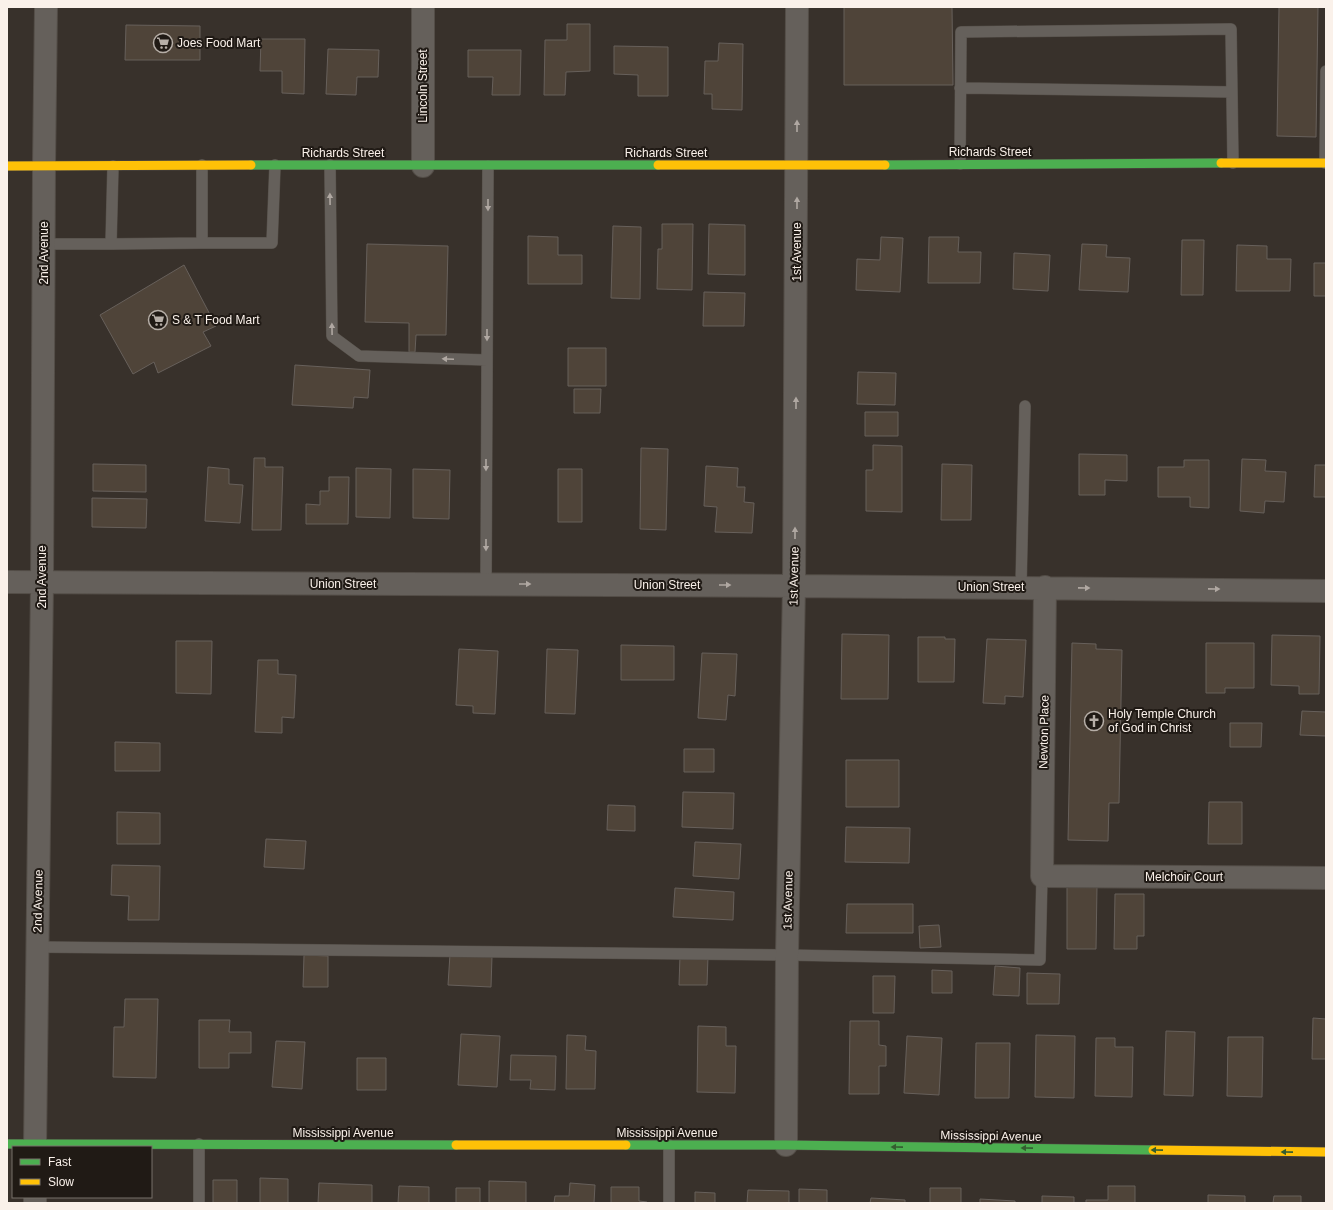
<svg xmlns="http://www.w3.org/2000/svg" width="1333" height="1210" font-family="Arial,sans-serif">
<rect width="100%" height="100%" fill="#38312b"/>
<path fill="#4f4439" stroke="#67605b" d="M844,7H952L953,85H844Z
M1279,7H1318L1316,137L1277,136Z
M567,24H590V71L566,72L565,95H544L545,40H567Z
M126,25L200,26V60H125Z
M261,39H305L304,94L282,93V71H260Z
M719,43L743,44L742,110L712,109V94H704L705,61H718Z
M614,46L668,47V96H638V75L614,74Z
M328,49L379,50L378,77H357L356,95L326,94Z
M468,50H521L520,95H492L493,77H468Z
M662,224H693L692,290L657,289L658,249H662Z
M709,224L745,225V275L708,274Z
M613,226L641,227L640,299L611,298Z
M528,236L558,237V255H582V284H528Z
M881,237L903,238L900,292L856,290L857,259L880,260Z
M929,237H959L958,252H981L980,283H928Z
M1182,240H1204L1203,295H1181Z
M367,244L448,246L446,335H416L415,352H409V323L365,322Z
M1082,244L1107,245L1106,257L1130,258L1128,292L1079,290Z
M1237,245L1267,246V259H1291L1290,291H1236Z
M1014,253L1050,255L1048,291L1013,289Z
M1314,263H1326V296H1314Z
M184,265L216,326L203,332L211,346L158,373L154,362L133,374L100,315Z
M704,292L745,293L744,326H703Z
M568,348H606V386H568Z
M295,365L370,370L368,398L354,397L353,408L292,405Z
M858,372L896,373L895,405L857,404Z
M574,389H601L600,413H574Z
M865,412H898V436H865Z
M873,445L902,446V512L866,511V470H873Z
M641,448L668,449L666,530L640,529Z
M1079,454L1127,455V481L1105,480V495H1079Z
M254,458H265V467H283L281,530H252Z
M1242,459L1266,460L1265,471L1286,472L1284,502L1265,501L1264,513L1240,511Z
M1184,460H1209V508L1190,507V497H1158V467H1184Z
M93,464L146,465V492L93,491Z
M942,464L972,465L971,520H941Z
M1315,465H1326V497H1314Z
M706,466L738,468L737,487H745L744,502L754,503L752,533L715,532L717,507L704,506Z
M208,467L229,469V484L243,485L240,523L205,521Z
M356,468L391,469L390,518L356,517Z
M413,469L450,470L449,519L413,518Z
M558,469H582V522H558Z
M329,477H349L348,524H306V504L320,505V491H329Z
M92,498L147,499L146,528L92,527Z
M842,634L889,635L888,699H841Z
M1272,635L1320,636L1319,694H1299V686L1271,685Z
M918,637H945V639H955L954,682H918Z
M987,639L1026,640L1023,697L1005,696V704L983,703Z
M176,641H212L211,694L176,693Z
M1072,643L1096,644V649L1122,650L1119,803H1109L1108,841L1068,840Z
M1206,643H1254V688H1225V693H1206Z
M621,645L674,646V680H621Z
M459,649L498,651L495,714L473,713V706L456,705Z
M547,649L578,650L575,714L545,713Z
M702,653L737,654L735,696L728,695L726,720L698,718Z
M258,660H278V674L296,675L294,718L282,717V733L255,732Z
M1302,711L1326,712V736L1300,735Z
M1230,723H1262L1261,747H1230Z
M115,742L160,743V771H115Z
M684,749H714V772H684Z
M846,760H899V807H846Z
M683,792L734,793L733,829L682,827Z
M1209,802H1242V844H1208Z
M608,805L635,806V831L607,830Z
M117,812L160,813V844H117Z
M846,827L910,828L909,863L845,862Z
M266,839L306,841L304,869L264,867Z
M695,842L741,844L739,879L693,876Z
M112,865L160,866L159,920H128L129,896L111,895Z
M1067,886H1097L1096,949H1067Z
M675,888L734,892L733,920L673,917Z
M1115,894H1144V936H1137V949H1114Z
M847,904H913V933H846Z
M939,925L941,947L920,948L919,926Z
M450,954L492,956L491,987L448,985Z
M304,955L328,956V987H303Z
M680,956H708L707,985H679Z
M995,966L1020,968L1019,996L993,995Z
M932,970L952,971V993H932Z
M1027,973L1060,974L1059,1004H1027Z
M873,976H895L894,1013H873Z
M125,999H158L156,1078L113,1077L114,1027H124Z
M1326,1004V1059H1312L1313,1018L1326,1019Z
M199,1020H230L229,1032H251V1053H229V1068H199Z
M850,1021H879V1045L886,1046V1066H879V1094H849Z
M698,1026L726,1027V1046H736L735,1093L697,1092Z
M1166,1031L1195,1032L1193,1096L1164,1095Z
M461,1034L500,1036L497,1087L458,1085Z
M567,1035L586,1036L585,1050L596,1051L595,1089H566Z
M1036,1035L1075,1036L1074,1098L1035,1097Z
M907,1036L942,1038L939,1095L904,1093Z
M1228,1037H1263L1262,1097L1227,1096Z
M1096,1038H1115V1047H1133L1132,1097L1095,1096Z
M276,1041L305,1042L302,1089L272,1087Z
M976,1043H1010L1009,1098H975Z
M511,1055L556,1056L555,1090L530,1089L531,1080H510Z
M357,1058H386V1090H357Z
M260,1178L288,1179V1203H260Z
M213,1180H237V1203H213Z
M489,1181L526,1182V1203H489Z
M319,1183L372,1185V1203H318Z
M570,1183L595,1185L594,1203H554L555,1196H569Z
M399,1186L429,1187V1203H398Z
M1108,1186H1135V1203H1086V1200H1108Z
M611,1187H639V1201L647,1202V1203H611Z
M456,1188H480V1203H456Z
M930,1188H961V1203H930Z
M799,1189L827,1190V1203H799Z
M748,1190L789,1191V1203H747Z
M695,1192L715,1193V1203H726H695Z
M1208,1195L1245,1196V1203H1208Z
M1042,1196L1074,1197V1203H1042Z
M1274,1196H1301V1203H1273Z
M871,1198L905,1200V1203H870Z
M980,1199L1015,1201V1203H980Z"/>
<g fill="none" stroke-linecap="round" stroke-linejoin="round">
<defs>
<path id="lane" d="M960,88L1232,92
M1325,163L1326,71
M960,164L961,32L1231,29L1233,163
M330,165L332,336L359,356L487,360
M202,243H272L275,165
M44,244H111L113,166
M111,244L202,243V165
M486,584L488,166
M1021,587L1025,406
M38,947L787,955L1040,960L1042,876
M199,1203V1144
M669,1203V1145"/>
<path id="street" d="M423,166V7
M7,582L794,586L1326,591
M1045,587L1042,876L1326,878
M786,1145L787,955L794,586L797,7
M35,1147L42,583L44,166L46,7
M35,1203V1197"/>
<path id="fast" d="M251,165H658
M885,165L1221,163
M7,1144L456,1145
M626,1145H786L1153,1150"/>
<path id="slow" d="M1221,163H1326
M658,165H885
M7,166L251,165
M456,1145H626
M1153,1150L1326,1152"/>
</defs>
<use href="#lane" stroke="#534d47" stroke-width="12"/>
<use href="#street" stroke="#534d47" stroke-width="24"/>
<use href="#fast" stroke="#534d47" stroke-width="10"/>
<use href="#slow" stroke="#534d47" stroke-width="10"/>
<use href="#lane" stroke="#65605b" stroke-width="11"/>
<use href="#street" stroke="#65605b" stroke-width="22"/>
<use href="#fast" stroke="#4caf50" stroke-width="9"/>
<use href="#slow" stroke="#ffc107" stroke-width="9"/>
</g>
<defs><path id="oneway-solid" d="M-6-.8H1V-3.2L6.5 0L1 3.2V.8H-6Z"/></defs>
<g fill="#b0a8a2">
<use href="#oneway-solid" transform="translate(797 126) rotate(-90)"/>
<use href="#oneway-solid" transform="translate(330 199) rotate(-91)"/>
<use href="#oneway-solid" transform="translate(797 203) rotate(-90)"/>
<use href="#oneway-solid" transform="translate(488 205) rotate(90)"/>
<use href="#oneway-solid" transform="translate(332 329) rotate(-91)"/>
<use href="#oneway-solid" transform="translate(487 335) rotate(90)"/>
<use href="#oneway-solid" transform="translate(448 359) rotate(-178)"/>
<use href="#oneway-solid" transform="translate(796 403) rotate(-90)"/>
<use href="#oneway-solid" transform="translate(486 465) rotate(90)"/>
<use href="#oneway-solid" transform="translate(795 533) rotate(-90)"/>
<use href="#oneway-solid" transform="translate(486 545) rotate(90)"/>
<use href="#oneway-solid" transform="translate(525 584)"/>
<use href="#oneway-solid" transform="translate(725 585)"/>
<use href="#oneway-solid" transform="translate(1084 588) rotate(1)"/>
<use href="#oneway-solid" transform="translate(1214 589) rotate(1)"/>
</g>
<g fill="#345d30">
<use href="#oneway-solid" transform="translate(897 1147) rotate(-179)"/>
<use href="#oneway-solid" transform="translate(1027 1148) rotate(-179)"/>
<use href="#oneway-solid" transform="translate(1157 1150) rotate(-179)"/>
<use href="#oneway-solid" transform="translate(1287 1152) rotate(-179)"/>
</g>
<defs>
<symbol id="supermarket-ring" viewBox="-11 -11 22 22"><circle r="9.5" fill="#201a15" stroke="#b6aea7" stroke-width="1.5"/><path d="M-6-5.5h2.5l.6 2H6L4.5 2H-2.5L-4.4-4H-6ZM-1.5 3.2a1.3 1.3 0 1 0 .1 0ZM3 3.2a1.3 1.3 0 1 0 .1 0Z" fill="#b6aea7"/></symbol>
<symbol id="church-ring" viewBox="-11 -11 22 22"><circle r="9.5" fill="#201a15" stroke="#b6aea7" stroke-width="1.5"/><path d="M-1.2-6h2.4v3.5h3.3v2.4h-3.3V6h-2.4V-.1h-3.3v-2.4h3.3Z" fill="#b6aea7"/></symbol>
</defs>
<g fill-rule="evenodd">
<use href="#supermarket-ring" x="152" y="32" width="22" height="22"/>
<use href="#supermarket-ring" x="147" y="309" width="22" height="22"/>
<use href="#church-ring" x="1083" y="710" width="22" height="22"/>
</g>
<g text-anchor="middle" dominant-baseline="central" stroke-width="4" stroke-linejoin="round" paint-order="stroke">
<g font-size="12" fill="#faf1ea" stroke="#201a15" text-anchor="start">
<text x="177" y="43">Joes Food Mart</text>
<text x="172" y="320">S &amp; T Food Mart</text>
<text x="1108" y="714">Holy Temple Church<tspan x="1108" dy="14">of God in Christ</tspan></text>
</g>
<g font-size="12" fill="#faf1ea" stroke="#201a15">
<text transform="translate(423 86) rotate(-90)">Lincoln Street</text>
<text x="990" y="152">Richards Street</text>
<text x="343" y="153">Richards Street</text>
<text x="666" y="153">Richards Street</text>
<text transform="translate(797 252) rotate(-90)">1st Avenue</text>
<text transform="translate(44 253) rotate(-90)">2nd Avenue</text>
<text transform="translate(794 576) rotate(-89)">1st Avenue</text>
<text transform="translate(42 577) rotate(-90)">2nd Avenue</text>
<text x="343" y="584">Union Street</text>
<text x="667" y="585">Union Street</text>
<text x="991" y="587">Union Street</text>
<text transform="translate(1044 732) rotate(-89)">Newton Place</text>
<text x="1184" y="877">Melchoir Court</text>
<text transform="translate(788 900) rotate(-89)">1st Avenue</text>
<text transform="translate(38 901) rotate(-89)">2nd Avenue</text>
<text x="343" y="1133">Mississippi Avenue</text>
<text x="667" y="1133">Mississippi Avenue</text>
<text transform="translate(991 1136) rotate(1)">Mississippi Avenue</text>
</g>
</g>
<rect width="1333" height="1210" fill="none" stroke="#faf1ea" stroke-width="16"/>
<rect x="12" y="1146" width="140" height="52" fill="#201a15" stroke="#77706a"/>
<rect x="20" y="1159" width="20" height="6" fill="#4caf50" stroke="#77706a"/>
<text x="48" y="1166" font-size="12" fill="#faf1ea">Fast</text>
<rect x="20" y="1179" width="20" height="6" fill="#ffc107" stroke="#77706a"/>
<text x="48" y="1186" font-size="12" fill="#faf1ea">Slow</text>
</svg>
